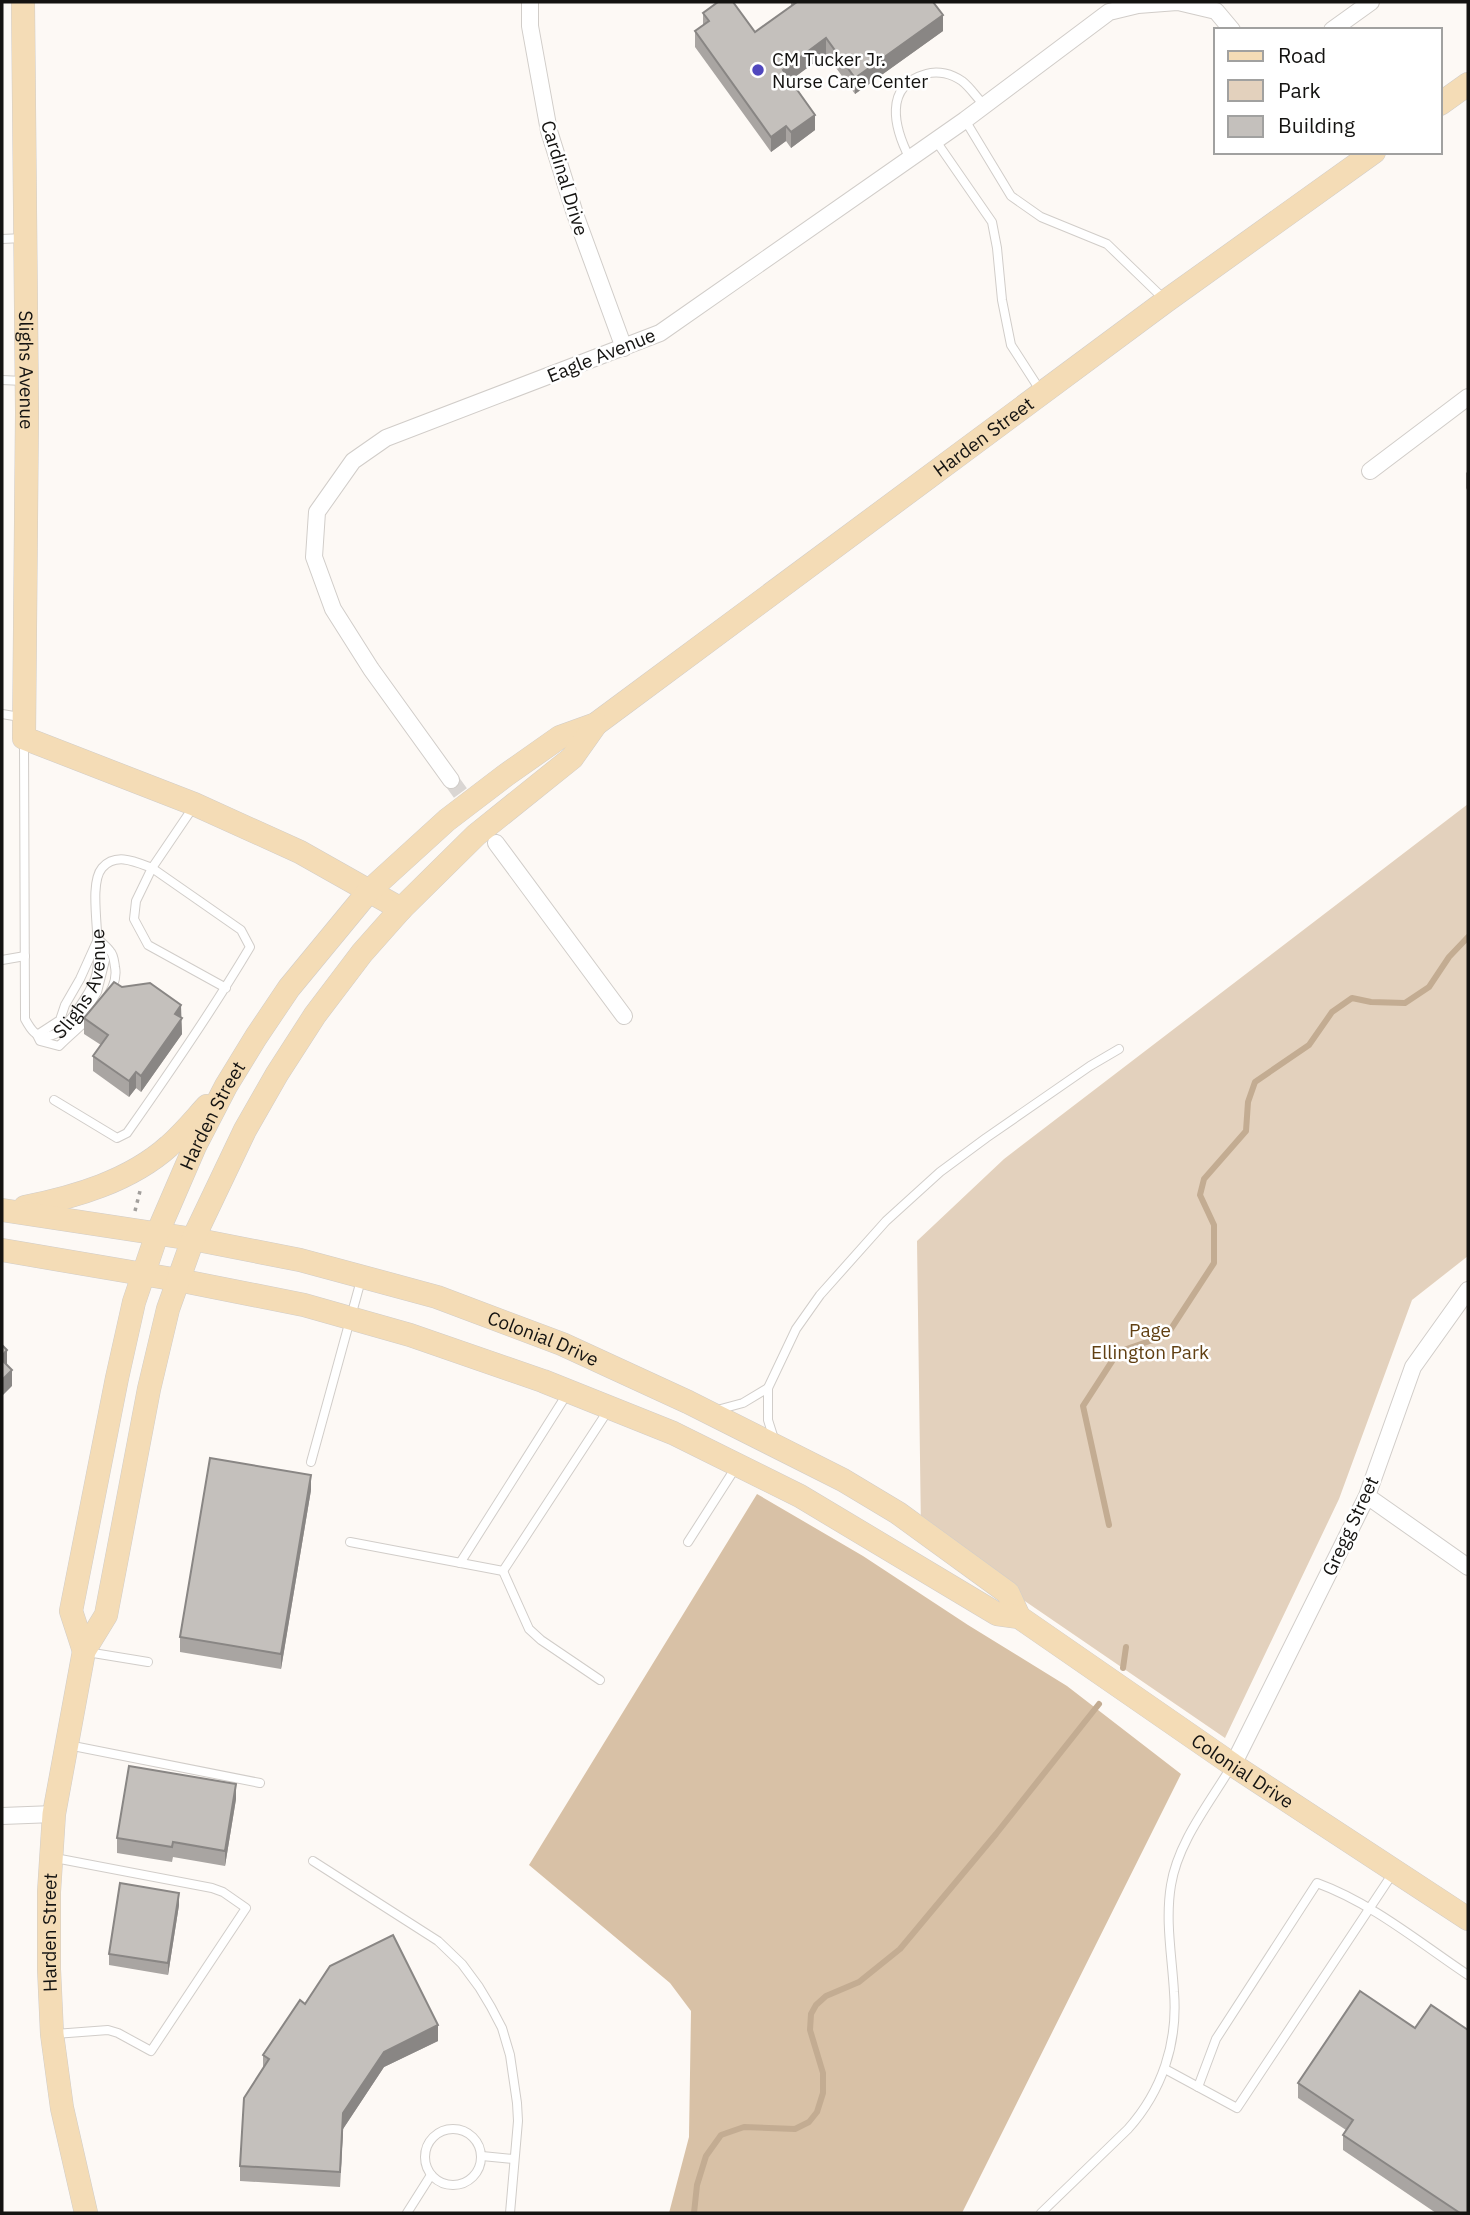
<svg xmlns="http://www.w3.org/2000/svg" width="1470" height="2215" font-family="'IBM Plex Sans',sans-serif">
<rect width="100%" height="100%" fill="#fdf9f5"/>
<path fill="#e3d1bd" d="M1468,804V1256L1412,1300L1339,1499L1225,1738L921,1530L917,1241L1004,1159Z"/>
<path fill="#d8c1a6" d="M757,1494L863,1556L968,1625L1067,1686L1181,1774L962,2213H669L689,2137L691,2011L670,1983L529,1865Z"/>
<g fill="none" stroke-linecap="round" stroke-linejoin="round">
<path stroke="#c3ac92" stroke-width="6" d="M1109,1525L1083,1406L1118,1352L1167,1335L1214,1263V1225L1200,1195L1204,1179L1246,1131L1248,1102L1255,1082L1309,1045L1332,1012L1352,998L1371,1002L1405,1003L1429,987L1449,957L1468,937
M1123,1668L1126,1647
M694,2213L697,2185L706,2156L721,2135L744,2127L795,2129L809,2122L817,2112L823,2093V2073L810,2030L811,2014L816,2005L826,1996L859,1982L900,1949L996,1834L1099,1704"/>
<path stroke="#dad6d3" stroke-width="16" stroke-dasharray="16 8" stroke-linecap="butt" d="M451,780L491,835"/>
<defs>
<g id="lane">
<path d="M965,120L1011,196L1041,217L1107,244L1164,299"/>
<path d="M936,141L992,222L997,248L1002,300L1011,345L1040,390"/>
<path d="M910,159C894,128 883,86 926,74C938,70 952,74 962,81C970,87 977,98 984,105"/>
<path d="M2,239L23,238"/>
<path d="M2,380L23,381"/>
<path d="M2,714L20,717"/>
<path id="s1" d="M24,741L25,1019C31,1030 36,1038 49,1036C61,1034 66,1024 73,1016C81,1004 90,993 95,979C105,952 86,887 102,868C116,852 136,862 152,868L194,806"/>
<path d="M98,939C102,943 107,947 110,951C114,955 114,961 115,967C121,998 78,1026 59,1046L40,1041L37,1035L60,1020L65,1005L80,979Z"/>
<path d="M2,960L25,956"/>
<path d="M69,1030L82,1017L97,992L105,960L101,949"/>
<path d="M54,1100L117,1138L127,1133C170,1072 212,1011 250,947L241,930L152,868L136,901L134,919L148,945L226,988"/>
<path d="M717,1410L743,1403L768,1388"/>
<path d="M774,1439L768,1420V1388L796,1329L820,1295L886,1221L940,1172L986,1138L1090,1066L1119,1049"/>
<path d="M311,1462L361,1280"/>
<path d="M350,1542L503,1571"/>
<path d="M688,1542L736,1467"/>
<path d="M460,1563L567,1394"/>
<path d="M503,1571L609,1409"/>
<path d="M503,1571L529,1629L541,1640L600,1680"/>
<path d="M87,1652L148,1662"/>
<path d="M68,1745L260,1783"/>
<path d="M55,1858L212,1888L223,1892L246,1908L151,2051L118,2033L108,2030L55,2034"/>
<path d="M313,1861L438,1941L462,1964L479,1987L491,2007L502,2028L510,2055L517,2103L518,2121L510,2213"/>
<path d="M1165,2069L1237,2108L1393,1873"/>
<path d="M1198,2087L1216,2039L1317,1883C1372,1903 1420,1943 1468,1975"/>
<circle cx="453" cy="2157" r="28"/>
<path d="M482,2156L513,2159"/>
<path d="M407,2213L431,2175"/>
<path d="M1041,2213L1128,2129C1162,2091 1178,2043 1174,1992C1172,1956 1165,1921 1171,1885C1178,1842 1209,1804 1231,1767"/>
</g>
<path id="street" d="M530,2V26L549,131L575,214L624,348
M1178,2L1216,11L1232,30
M1332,30L1371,2
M1370,471L1468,397
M451,780L371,669L333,609L314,557L317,512L353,461L386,438L660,333L965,120L1109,12L1138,5L1177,2
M496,843L624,1016
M1367,1496L1468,1567
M1233,1765L1367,1496L1413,1367L1468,1290
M2,1816L54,1814"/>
<g id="secondary">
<path id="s2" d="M23,2L27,412L24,738L194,804L300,852L401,909"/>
<path d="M1440,104L1468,84"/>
<path d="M25,1207C75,1197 130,1181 169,1146C183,1134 195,1119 207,1106"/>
<path id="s3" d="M2,1210L193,1239L300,1260L437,1297L562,1344L688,1402L843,1480L898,1513L1008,1593L1019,1617"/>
<path id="s4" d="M2,1250L178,1280L304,1305L410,1335L543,1381L673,1433L800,1496L997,1614L1019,1617L1233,1765L1468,1919"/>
<path id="s5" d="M84,1651L71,1611L117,1378L134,1302L157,1234L195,1146L226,1086L256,1037L289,988L369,891L447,820L506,775L560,737L596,724L1166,301L1374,152"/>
<path id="s6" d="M86,2213L62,2108L52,2034L49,1969V1892L54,1814L84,1651L106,1615L149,1389L168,1309L193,1239L245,1130L277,1074L315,1015L362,953L401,909L476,835L572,758L596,724"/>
</g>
</defs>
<use href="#lane" stroke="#d1cdc9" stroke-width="10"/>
<use href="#street" stroke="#d1cdc9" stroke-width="18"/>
<use href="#secondary" stroke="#d1cdc9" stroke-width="24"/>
<path stroke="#a29f9c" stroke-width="3.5" stroke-dasharray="3.5 5" stroke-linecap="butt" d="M135,1211L140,1191"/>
<use href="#lane" stroke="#fff" stroke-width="8"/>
<use href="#street" stroke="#fff" stroke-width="16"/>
<use href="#secondary" stroke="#f4dcb6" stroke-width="23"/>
</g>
<path fill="#a9a5a2" d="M791,2H933L943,31L855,94L826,54L790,80L815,130L791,148L786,141L771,152L695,47V31L703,25V13L755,32L791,6Z
M1468,471V492L1466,488V473Z
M122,987L181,1018L182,1034L141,1092L136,1088L129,1097L93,1071V1056L101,1045L84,1034V1018Z
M311,1490L281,1669L180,1652V1637Z
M236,1799L225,1866L173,1857L172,1862L117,1853V1838Z
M179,1905L168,1975L109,1965V1954Z
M305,2004L438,2041L384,2067L343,2129L340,2187L240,2181V2166L263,2068V2055Z
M1415,2028L1468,2213H1436L1343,2150V2135L1346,2130L1298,2098V2083Z"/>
<path fill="#898684" d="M943,15V31L855,94V78Z
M826,38V54L783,86V70Z
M815,115V130L791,148V132Z
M786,126V141L771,152V137Z
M181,1005L182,1034L141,1092V1076L175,1014Z
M136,1072V1088L129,1097V1081Z
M7,1350V1366L2,1371V1356Z
M12,1370V1386L2,1396V1380Z
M311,1475V1490L281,1669V1654Z
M236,1784V1799L225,1866V1851Z
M179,1893V1905L168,1975V1963Z
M438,2025V2041L384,2067L343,2129L340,2187L343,2113L384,2052Z"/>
<path fill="#c4c0bc" stroke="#898684" stroke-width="2" d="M718,2H733L755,32L797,2H933L943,15L855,78L826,38L783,70L815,115L791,132L786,126L771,137L695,31L709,21L703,13Z
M114,982L122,987L150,983L181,1005L175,1014L182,1018L141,1076L136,1072L129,1081L93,1056L108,1035L84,1018Z
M2,1345L7,1350L2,1356Z
M2,1360L12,1370L2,1380Z
M210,1458L311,1475L281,1654L180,1637Z
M129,1766L236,1784L225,1851L173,1842L172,1847L117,1838Z
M120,1883L179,1893L168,1963L109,1954Z
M393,1935L438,2025L384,2052L343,2113L340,2172L240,2166L244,2098L269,2059L263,2055L300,2000L305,2004L330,1966Z
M1360,1991L1415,2028L1431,2005L1468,2030V2213H1460L1343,2135L1353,2120L1298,2083Z"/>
<circle fill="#5047be" stroke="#fff" stroke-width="2.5" cx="758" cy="70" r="7"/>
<g text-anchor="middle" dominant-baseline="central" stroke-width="5" stroke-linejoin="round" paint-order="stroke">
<g font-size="19" fill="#141311" stroke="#fff" text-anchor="start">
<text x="772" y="59">CM Tucker Jr.<tspan x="772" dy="22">Nurse Care Center</tspan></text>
</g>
<g font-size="19" fill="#141311" stroke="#fff">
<text transform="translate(565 178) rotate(73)">Cardinal Drive</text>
<text transform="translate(601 355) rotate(-22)">Eagle Avenue</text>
<text stroke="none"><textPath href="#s2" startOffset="368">Slighs Avenue</textPath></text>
<text stroke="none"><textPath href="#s5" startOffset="1601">Harden Street</textPath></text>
<text stroke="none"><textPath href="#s1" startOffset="376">Slighs Avenue</textPath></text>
<text stroke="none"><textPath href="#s5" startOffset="560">Harden Street</textPath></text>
<text stroke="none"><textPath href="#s3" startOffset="558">Colonial Drive</textPath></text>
<text transform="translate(1350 1526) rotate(-65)">Gregg Street</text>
<text stroke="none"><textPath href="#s4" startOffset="1363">Colonial Drive</textPath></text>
<text stroke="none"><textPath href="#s6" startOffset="284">Harden Street</textPath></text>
</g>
<g font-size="19" fill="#614013" stroke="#fff">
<text x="1150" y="1330">Page<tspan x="1150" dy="22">Ellington Park</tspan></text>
</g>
</g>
<rect width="1470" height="2215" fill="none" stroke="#141311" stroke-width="7"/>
<rect x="1214" y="28" width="228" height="126" fill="#ffffff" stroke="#a1a1a0" stroke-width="2"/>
<rect x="1228" y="51" width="35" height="10" fill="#f4dcb6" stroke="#a1a1a0" stroke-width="2"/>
<text x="1278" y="63" font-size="21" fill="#141311">Road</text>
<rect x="1228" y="80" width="35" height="21" fill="#e3d1bd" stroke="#a1a1a0" stroke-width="2"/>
<text x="1278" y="98" font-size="21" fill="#141311">Park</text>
<rect x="1228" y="116" width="35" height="21" fill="#c4c0bc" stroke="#a1a1a0" stroke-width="2"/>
<text x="1278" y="133" font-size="21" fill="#141311">Building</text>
</svg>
